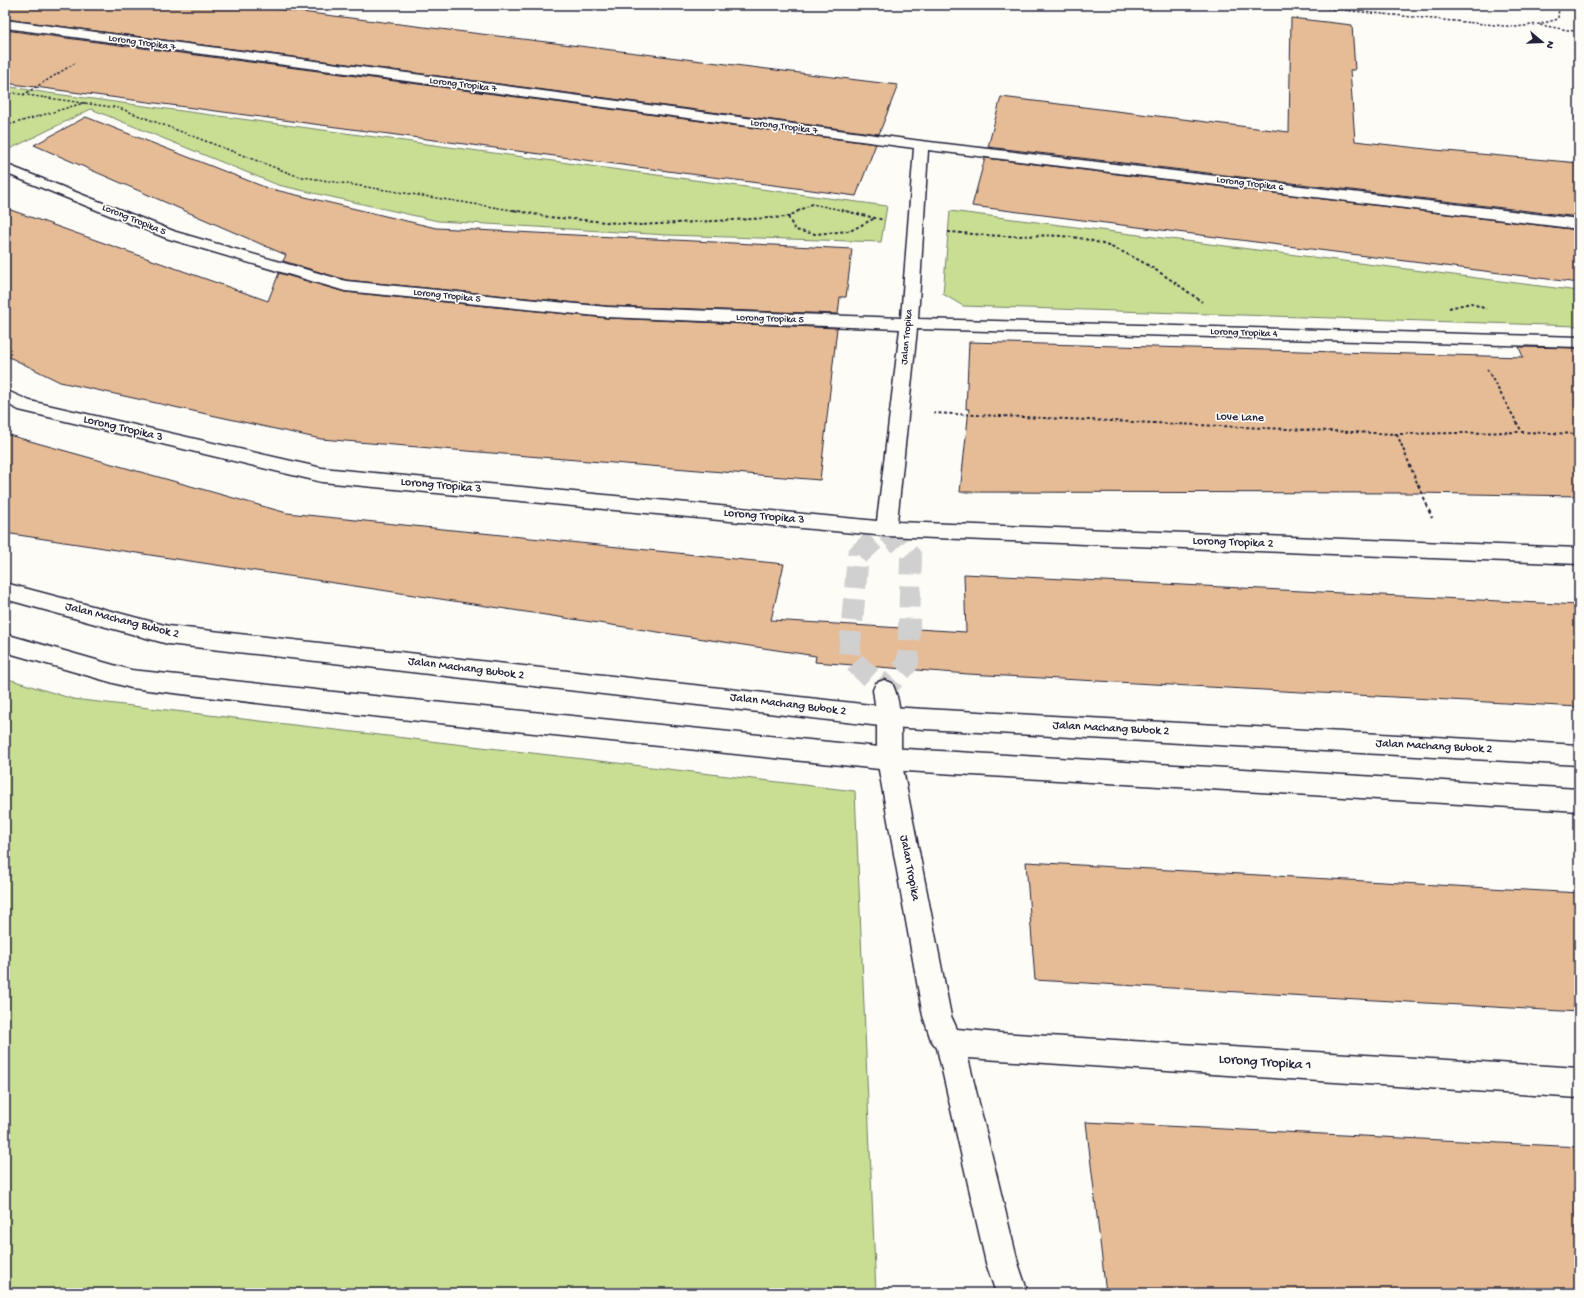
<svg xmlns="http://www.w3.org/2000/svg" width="1584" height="1298" font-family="'Gochi Hand',sans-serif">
<rect width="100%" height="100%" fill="#fdfcf7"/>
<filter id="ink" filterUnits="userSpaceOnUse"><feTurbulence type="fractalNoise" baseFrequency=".025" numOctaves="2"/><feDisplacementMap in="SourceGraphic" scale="8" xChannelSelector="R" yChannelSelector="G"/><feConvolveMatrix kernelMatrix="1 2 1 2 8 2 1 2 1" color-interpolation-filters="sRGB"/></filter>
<g filter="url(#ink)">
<path fill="#c7de93" stroke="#748067" d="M5,86L48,93L887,206L881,242L667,235L438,221L278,185L91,109L10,149L5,147Z
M950,211L1579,291V326L963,306L943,294Z
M5,678L73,699L855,791L876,1293H5Z"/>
<path fill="#e5bc95" stroke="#22223b" d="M5,5H244L898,85L879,134L5,19Z
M1291,18L1352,25L1355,70H1350L1355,141L1435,150L1579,163V217L988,147L1001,97L1289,132Z
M5,30L876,144L856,196L5,83Z
M86,117L267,188L436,228L852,249L846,297H840L838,314L607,306L346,280L283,261L286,255L34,145Z
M985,158L1579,230V283L972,206Z
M5,208L268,301L279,273L345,292L607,318L837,328L820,480L321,439L60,382L5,355Z
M969,342L1523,357L1519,347L1579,348V496L1416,493L960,492L969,409H966Z
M5,434L287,513L784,564L771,620L966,632L964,574L1579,605V707L968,674L815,662L816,656L5,533Z
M1026,862L1579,893V1012L1035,980Z
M1086,1122L1579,1147V1293H1106Z"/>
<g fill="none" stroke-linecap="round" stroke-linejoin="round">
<path stroke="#d1d0d1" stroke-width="22" stroke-dasharray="22 11" stroke-linecap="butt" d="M886,529L911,557L908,663L884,690L849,657L858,555Z"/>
<defs>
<path id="street" d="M5,20L921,141L1579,219V229L928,150L918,319L1579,337V347L917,329L897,522L1579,548V564L886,536L322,482L19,410L5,403V390L30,401L322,468L877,521L900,329L607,317L345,291L166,238L5,173V164L176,232L346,281L607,307L901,318L914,148L5,28Z
M884,680L892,683C903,706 901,734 901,759L951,1016L957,1029L1000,1033L1579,1068V1098L968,1058L1018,1263L1028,1293H996L986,1263L937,1048L931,1040L923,1016L877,759V717L873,690L876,683Z"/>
<path id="secondary" d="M5,583L168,626L889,707L1579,745V765L889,727L168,644L5,599Z
M5,634L131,670L334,692L889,748L1579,789V811L889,770L334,712L131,688L5,652Z"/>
</defs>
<use href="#street" stroke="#22223b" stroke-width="3"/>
<use href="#secondary" stroke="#22223b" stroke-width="3"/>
<path stroke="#22223b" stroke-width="1.5" stroke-dasharray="2.5 2" stroke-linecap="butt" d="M1291,5L1515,27L1540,24L1558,19L1559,5
M1540,25L1579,32
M5,92L119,108L297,176L518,211
M23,95L75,63
M5,126L87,102
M798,211L812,204L846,211"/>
<path stroke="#22223b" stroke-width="2" stroke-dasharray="3 2.5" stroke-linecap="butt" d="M513,210L549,217L640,225L788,217L800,210
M841,210L884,220
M788,217L795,230L815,234L850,231L875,218
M948,232C968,233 988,236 1009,236C1032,236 1055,234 1079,238C1125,246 1165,275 1202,302
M1449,308L1471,303L1486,309
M1487,369L1522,432
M933,413L1397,434L1522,432L1579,434
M1397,434L1418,485"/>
<path stroke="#22223b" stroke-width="2.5" stroke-dasharray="4 3" stroke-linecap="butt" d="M1418,484L1432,518"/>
<use href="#street" fill="#fdfcf7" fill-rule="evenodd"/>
<use href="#secondary" fill="#fdfcf7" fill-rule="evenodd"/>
</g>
</g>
<g text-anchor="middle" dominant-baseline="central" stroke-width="3.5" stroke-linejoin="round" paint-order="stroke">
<g font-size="10" fill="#22223b" stroke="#fdfcf7">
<text transform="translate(142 43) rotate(8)">Lorong Tropika 7</text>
<text transform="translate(463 85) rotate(7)">Lorong Tropika 7</text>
<text transform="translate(784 127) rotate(7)">Lorong Tropika 7</text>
<text transform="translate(1250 184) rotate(7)">Lorong Tropika 6</text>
<text transform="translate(134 220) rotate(22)">Lorong Tropika 5</text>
<text transform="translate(447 296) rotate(6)">Lorong Tropika 5</text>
<text transform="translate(770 319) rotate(2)">Lorong Tropika 5</text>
<text transform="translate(1244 333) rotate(2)">Lorong Tropika 4</text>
<text transform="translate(907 337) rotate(-85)">Jalan Tropika</text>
</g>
<g font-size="12" fill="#22223b" stroke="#fdfcf7">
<text transform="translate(1240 418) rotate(2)">Love Lane</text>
<text transform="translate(123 429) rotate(13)">Lorong Tropika 3</text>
<text transform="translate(441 486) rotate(5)">Lorong Tropika 3</text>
<text transform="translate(764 517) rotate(5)">Lorong Tropika 3</text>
<text transform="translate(1233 543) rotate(2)">Lorong Tropika 2</text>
<text transform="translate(122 621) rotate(14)">Jalan Machang Bubok 2</text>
<text transform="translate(466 669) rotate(7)">Jalan Machang Bubok 2</text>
<text transform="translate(788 705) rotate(7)">Jalan Machang Bubok 2</text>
<text transform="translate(1111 729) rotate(3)">Jalan Machang Bubok 2</text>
<text transform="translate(1434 747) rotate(3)">Jalan Machang Bubok 2</text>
<text transform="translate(909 868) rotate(79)">Jalan Tropika</text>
</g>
<g font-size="14" fill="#22223b" stroke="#fdfcf7">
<text transform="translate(1265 1063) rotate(4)">Lorong Tropika 1</text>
</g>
</g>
<rect width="1584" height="1298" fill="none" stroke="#fdfcf7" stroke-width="20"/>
<rect x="10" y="10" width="1564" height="1278" fill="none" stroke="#22223b" stroke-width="1.5" filter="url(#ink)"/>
<g transform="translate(1542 42) rotate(109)" stroke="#fdfcf7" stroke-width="3" paint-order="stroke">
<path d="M0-3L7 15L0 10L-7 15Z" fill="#22223b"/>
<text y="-6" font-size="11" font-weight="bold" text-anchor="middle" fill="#22223b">N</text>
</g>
</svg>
